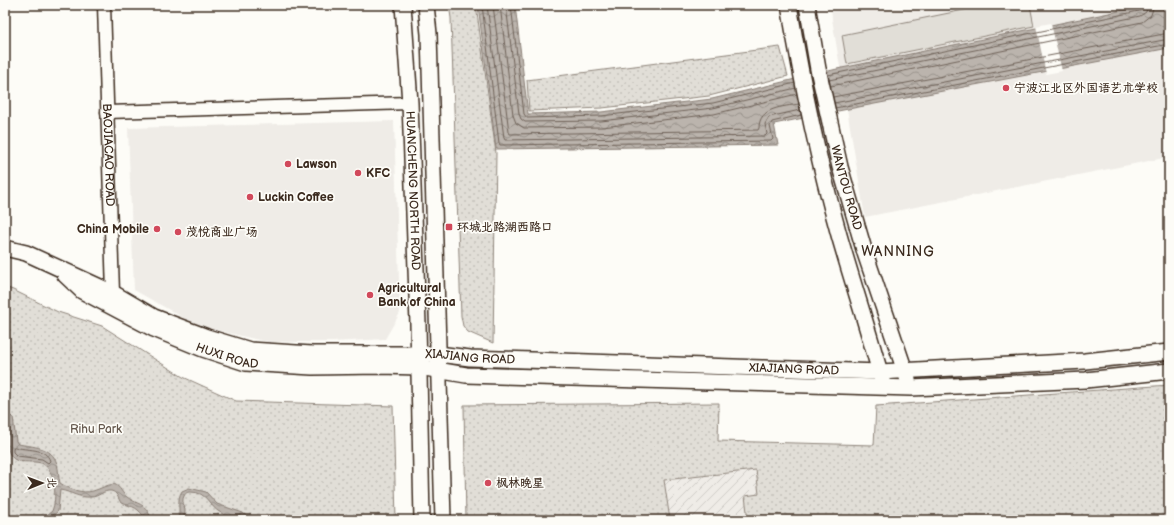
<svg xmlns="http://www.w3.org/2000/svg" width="1174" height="525" font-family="'Balsamiq Sans','LXGW WenKai TC',sans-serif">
<defs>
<pattern id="industrial-furrows" width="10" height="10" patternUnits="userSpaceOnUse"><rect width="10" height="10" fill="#efece7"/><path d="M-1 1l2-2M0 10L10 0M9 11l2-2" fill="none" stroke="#cecbc6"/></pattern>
<pattern id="green-dots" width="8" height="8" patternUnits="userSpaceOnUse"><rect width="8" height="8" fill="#e1ded7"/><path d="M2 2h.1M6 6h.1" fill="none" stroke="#c2bfb8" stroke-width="1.8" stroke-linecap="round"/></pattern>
<pattern id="water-waves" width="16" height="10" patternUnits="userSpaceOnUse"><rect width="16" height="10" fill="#bbb4ad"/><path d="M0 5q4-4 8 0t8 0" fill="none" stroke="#99938c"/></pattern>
</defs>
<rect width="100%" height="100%" fill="#fdfcf7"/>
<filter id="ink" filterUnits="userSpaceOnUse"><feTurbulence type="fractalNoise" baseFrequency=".025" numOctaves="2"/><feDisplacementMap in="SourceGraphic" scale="8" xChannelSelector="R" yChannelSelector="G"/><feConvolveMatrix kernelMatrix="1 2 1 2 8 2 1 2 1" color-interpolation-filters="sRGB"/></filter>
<g filter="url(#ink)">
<path fill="#efece7" d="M831,5H1169V157L865,217L832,19Z
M394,121L400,313L385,339L332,342H268L198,326L134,290L128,128Z"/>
<path fill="url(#industrial-furrows)" d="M757,470L759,495L745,497L748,520H670L664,480Z"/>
<path fill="url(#green-dots)" stroke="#8e847a" d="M449,5H476L496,153L493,343L468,332L463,326L461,316L451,18Z
M780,47L788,76L709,96L602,108L529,111L527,80Z
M5,287L13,290L58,312L102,326L183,377L236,401L393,406L396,520H5Z
M1169,385V520H748L745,496L759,494L756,470L664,480L670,520H466L464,405L719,403L718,441L874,445L876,406Z"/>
<path fill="#e1ded7" stroke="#8e847a" d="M988,5H1030L1034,26L847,64L842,35Z"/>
<path fill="url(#water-waves)" stroke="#887d74" d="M478,5H515L528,114L601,112L712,99L837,69L1148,5H1169V48L843,110L774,124L778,145L496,149Z
M5,414L13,417L16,441L18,444C33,447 52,446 57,464C59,470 58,477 60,483C69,489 82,494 93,491C100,489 106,485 114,484C121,487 122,494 127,497C141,507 144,501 152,520H146C138,507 134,507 121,503C118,498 117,492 111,491C103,490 99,497 91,497C78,498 72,492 60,490L58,511L48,520H41L52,511L53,508C57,496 55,468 41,463C31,460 17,465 11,456C5,448 9,435 7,425C6,421 5,418 5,414Z
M189,488L206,492L217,504L243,513L251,520C238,520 233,519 221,513C208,506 208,492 191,492C188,492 186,492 184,496C181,502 185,505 185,511C185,514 184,517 183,520H178C181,510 176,500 182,491Z"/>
<path fill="#fdfcf7" d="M1051,23L1062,71L1046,74L1036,26Z"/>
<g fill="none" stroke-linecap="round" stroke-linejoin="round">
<path stroke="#6e6157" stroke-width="1" d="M482,5L499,143L500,145L771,141L773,139L770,126L772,122L801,115
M487,5L504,138L505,140L765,136L767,134L765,124L769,117L800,110
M493,5L509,132L510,134L758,130L759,128C759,107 783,107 799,104
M500,5L513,115L516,123L524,128L602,127L714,114L797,94
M506,5L519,114L521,119L525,122L601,121L713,108L796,88
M511,5L524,114L527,118L601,116L713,103L795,83
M828,75L1139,11L1142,9L1143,5
M829,80L1140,16L1146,12L1148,5
M831,86L1142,22L1151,15L1154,5
M833,97L1169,33
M834,103L1169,39
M835,108L1169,44
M15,447C26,451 46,447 50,461L48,463L42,459L17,456L13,452V448Z"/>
<defs>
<g id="minor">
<path id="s1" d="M104,5L113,293L110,299"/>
<path d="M107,112L410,103"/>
</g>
<g id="major">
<path id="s2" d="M403,5L410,103L418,324L422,520"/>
<path d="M426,5L429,34L443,520"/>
<path d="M789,5C802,83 818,160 839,235C853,284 869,332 882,380"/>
<path id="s3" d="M807,5L818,69L840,167L865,253L908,380"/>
<path id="s4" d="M5,248L26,253L113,293L154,317L207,337L250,350L312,354H438L470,358L880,372L1085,361L1169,352"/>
<path id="s5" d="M65,275L82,291L154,329L203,349L246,363L312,367L381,366L419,367L466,375L911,388L1086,380L1169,371"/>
</g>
</defs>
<use href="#minor" stroke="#3b2a1e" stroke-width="15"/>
<use href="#major" stroke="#3b2a1e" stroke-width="18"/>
<use href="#minor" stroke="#fdfcf7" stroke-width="12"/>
<use href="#major" stroke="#fdfcf7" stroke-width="15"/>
</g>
</g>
<g fill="#d1495b" stroke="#fdfcf7" stroke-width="1.5">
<circle cx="1006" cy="88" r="4"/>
<circle cx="288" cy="164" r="4"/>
<circle cx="358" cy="173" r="4"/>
<circle cx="250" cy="197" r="4"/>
<rect x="445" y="223" width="8" height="8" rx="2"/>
<circle cx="157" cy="229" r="4"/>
<circle cx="178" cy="232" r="4"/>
<circle cx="370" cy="295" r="4"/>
<circle cx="488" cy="483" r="4"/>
</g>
<g text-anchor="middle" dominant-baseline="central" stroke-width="3.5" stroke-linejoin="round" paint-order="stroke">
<g font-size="12" font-weight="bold" fill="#3b2a1e" stroke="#fdfcf7" text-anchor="start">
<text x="1014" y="88">宁波江北区外国语艺术学校</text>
<text x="296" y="164">Lawson</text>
<text x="366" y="173">KFC</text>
<text x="258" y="197">Luckin Coffee</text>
<text x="457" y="227">环城北路湖西路口</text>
<text x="149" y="229" text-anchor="end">China Mobile</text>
<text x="186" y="232">茂悦商业广场</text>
<text x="378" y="288">Agricultural<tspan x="378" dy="14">Bank of China</tspan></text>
<text x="496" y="483">枫林晚星</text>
</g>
<g font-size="12" fill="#3b2a1e" stroke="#fdfcf7">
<text stroke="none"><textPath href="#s1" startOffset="150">BAOJIACAO ROAD</textPath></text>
<text stroke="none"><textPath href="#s3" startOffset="187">WANTOU ROAD</textPath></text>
<text stroke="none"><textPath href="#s2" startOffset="186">HUANCHENG NORTH ROAD</textPath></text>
<text stroke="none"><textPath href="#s5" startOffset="183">HUXI ROAD</textPath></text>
<text stroke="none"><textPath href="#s4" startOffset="487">XIAJIANG ROAD</textPath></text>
<text stroke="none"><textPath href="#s4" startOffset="811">XIAJIANG ROAD</textPath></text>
</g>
<g font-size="12" fill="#64574c" stroke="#fdfcf7">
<text x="96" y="429">Rihu Park</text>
</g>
<g font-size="14" letter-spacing="1" fill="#3b2a1e" stroke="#fdfcf7">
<text x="898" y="251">WANNING</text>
</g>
</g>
<rect width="1174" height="525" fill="none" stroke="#fdfcf7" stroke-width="20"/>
<rect x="10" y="10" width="1154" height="505" fill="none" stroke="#3b2a1e" stroke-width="1.5" filter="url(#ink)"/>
<g transform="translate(42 483) rotate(89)" stroke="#fdfcf7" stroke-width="3" paint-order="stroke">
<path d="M0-3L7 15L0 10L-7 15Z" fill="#3b2a1e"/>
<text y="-6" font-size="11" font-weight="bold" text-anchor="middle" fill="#3b2a1e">北</text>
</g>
</svg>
